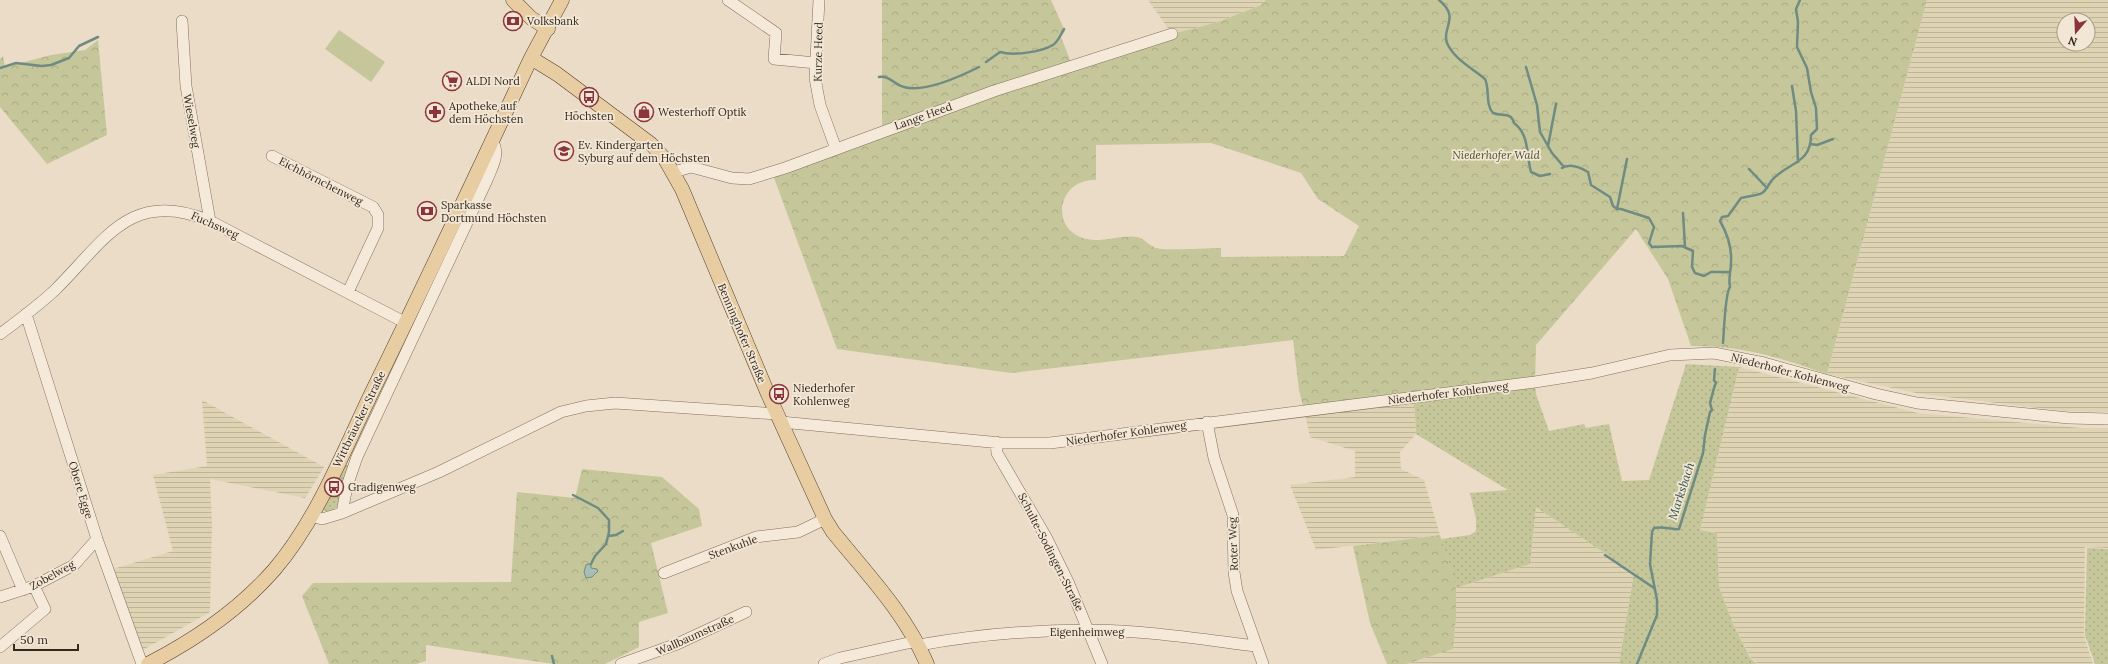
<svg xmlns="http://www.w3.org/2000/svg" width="2108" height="664" font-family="Lora,serif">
<defs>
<pattern id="farmland-rules" width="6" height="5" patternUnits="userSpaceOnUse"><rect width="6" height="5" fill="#ded4b4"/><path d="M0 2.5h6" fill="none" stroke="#bfb69a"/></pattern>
<pattern id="grass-dots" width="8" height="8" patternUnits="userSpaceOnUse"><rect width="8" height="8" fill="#c5c79b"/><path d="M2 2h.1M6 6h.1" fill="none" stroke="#aaab85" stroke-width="1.8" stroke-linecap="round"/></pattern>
<pattern id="forest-crowns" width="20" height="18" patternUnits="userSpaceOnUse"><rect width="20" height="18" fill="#c5c79b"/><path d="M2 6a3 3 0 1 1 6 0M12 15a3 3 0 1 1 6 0" fill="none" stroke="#aaab85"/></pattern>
</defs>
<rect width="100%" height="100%" fill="#eadcc6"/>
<path fill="url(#farmland-rules)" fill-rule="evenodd" d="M1148,0H1266L1261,5L1218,22L1172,34Z
M1927,0H2108V412L2064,411L1921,394L1827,374ZM2064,20H2088V44H2064Z
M1739,367L1918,413L2081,428H2108V548L2085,547L2084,636L2093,664H1758L1750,657L1733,624L1719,587L1717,533L1700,530Z
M1414,397L1416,434L1400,452L1401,469L1424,480L1440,535L1316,550L1290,485L1355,477V451L1310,437L1304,410Z
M202,400L324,467L305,498L210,479L212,523L210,612L141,651L113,569L173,551L153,475L207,466Z
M1536,507L1634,573L1619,664H1406L1453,649L1456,618V588L1530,564Z"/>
<path fill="url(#grass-dots)" d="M1686,364L1739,367L1700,530L1717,533L1719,587L1733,624L1750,658L1757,664H1619L1634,573L1536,507L1530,564L1456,588L1441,539L1470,535L1476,531V519L1470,493L1508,490L1416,434L1414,397L1535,382L1536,394L1549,431L1584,424L1586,428L1609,424L1622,481L1649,480Z
M343,463L351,467L338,508C332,512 327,513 321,509Z
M2087,548L2108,549V664H2095L2085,635Z"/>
<path fill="url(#forest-crowns)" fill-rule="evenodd" d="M882,0H1051L1065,31L1061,37L1074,70L1172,34L1218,22L1261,5L1266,0H1927L1827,374C1780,358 1741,345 1691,346L1668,279L1636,229L1536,345L1535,382L1304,410L1299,390L1293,340L1011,373L837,349L773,175L882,130ZM1211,143L1301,173L1318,199L1359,226L1344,256L1221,257V248C1209,248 1164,251 1156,248C1150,246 1144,239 1138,237C1121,234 1099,244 1083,238C1048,226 1060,178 1096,180V145Z
M98,40L107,135L47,164L0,107V59L3,56L5,67L51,55L85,50Z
M582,469L662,477L699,509L702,526L651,543L668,613L639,622V647L605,664H554L426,645V661L416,664H329L302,596L313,583L511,582L517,492L575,498Z
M1440,535L1456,588V618L1453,649L1406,664H1387L1370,623L1353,546Z"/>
<path fill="#c5c79b" d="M339,30L385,62L371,82L325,49Z"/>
<path fill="#a7beb5" stroke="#6f8b82" d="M589,564H591V568L597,569L598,571L592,577L586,578L584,572L586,565Z"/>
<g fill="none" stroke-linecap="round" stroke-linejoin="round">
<path stroke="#6f8b82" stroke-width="2.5" d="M1439,0C1461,18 1441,28 1447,43C1454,59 1472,68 1485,79C1490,89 1485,104 1493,113C1502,117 1511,111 1514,123C1530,135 1526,155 1531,172L1540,176L1550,174
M986,62L1000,52C1013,56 1041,52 1053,45C1058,42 1061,34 1064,29
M1526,67L1537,105L1540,132L1552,153L1564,167
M0,68L16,63L42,66L51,65L69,58L79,46L98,37
M879,77C889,75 895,85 904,87C924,93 961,76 979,67
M1792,86L1796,111L1798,162
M1811,144L1817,145L1833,139
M1548,146L1556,104
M1562,168C1570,163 1580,167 1588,172L1591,185L1610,197L1613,206L1617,209H1621L1649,218L1654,227L1649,243L1652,247L1682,246L1693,251L1692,267L1695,273L1704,276L1711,272H1730
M1749,169L1767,188
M1617,209L1627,159
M1683,213L1685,247
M1723,343C1724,332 1725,293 1730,287C1728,277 1731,272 1731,263C1732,248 1727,233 1720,221L1722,217L1728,216L1741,198C1747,196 1757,196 1762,193C1768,189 1769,182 1774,178C1790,162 1811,163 1811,135L1817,129L1816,108L1811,92L1807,68L1797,47L1798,22L1796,9L1800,0
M573,495L598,508L609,520V532L606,544L595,556L591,564
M608,536L616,535L623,531
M1605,555L1654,588
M552,656L554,664
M1637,664L1657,615V600L1650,564L1652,532L1654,528C1665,526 1670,530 1679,529L1703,453L1705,435L1710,412L1712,410L1710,403C1712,397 1713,389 1716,383L1714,380L1715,369"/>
<defs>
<path id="minor" d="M728,0L776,33L774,59L816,63
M819,0L815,78L820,105L836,149
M182,21L186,86L210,221
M272,156L373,207L378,215V228L348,292
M674,172L691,167L732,178L749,179L785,168L994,91L1172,34
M26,314L97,539L142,664
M0,334C19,320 38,306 55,290C104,242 130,187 210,221L406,323
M781,422L1001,443H1050L1535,382L1592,373L1670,355L1714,353L1764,363L1876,394L1917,403L2069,418L2108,419
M1207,422L1214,458L1233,515L1234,572L1237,591L1263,664
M996,442L997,453L1046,537L1069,584L1102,664
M342,513L347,486L357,457L487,180C492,167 500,155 493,142
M310,516L322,519L342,513L439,472L561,412L586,406L615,403L777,414
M0,536L23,590
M664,573L756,537L798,532L825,519
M0,597L34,586L74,565L97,539
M919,645C974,635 1032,630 1088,630C1144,630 1200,639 1255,646
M0,647L45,609L34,586
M621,664L677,644L746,612
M824,664L840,658L917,641"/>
<path id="major" d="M513,0L531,18L548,29
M531,58L557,74L651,144L665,159L682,189L768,394L825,519L833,532C868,575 905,613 927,664
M148,664C195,640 239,610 274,570C317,520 344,450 373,390C427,280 479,169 531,58L562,0"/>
</defs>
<use href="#minor" stroke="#836e5e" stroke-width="12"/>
<use href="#major" stroke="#513e31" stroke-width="15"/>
<use href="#minor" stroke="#f5ead9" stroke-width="11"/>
<use href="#major" stroke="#e9cda2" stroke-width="14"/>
</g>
<defs>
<symbol id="bank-ring" viewBox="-11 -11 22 22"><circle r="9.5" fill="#f2e7d5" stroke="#8c343c" stroke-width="1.5"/><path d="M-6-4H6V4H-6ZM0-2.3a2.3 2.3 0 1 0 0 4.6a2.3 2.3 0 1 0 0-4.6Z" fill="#8c343c"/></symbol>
<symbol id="supermarket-ring" viewBox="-11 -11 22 22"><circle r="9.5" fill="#f2e7d5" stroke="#8c343c" stroke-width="1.5"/><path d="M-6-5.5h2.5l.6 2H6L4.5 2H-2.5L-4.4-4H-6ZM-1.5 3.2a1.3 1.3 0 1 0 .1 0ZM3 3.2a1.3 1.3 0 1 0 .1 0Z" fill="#8c343c"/></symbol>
<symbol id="bus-ring" viewBox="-11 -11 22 22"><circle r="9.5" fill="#f2e7d5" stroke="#8c343c" stroke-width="1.5"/><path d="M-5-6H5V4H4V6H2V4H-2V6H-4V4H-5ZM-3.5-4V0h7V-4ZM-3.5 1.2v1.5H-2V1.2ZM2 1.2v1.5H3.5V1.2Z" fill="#8c343c"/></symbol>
<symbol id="pharmacy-ring" viewBox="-11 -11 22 22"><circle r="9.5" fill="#f2e7d5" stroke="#8c343c" stroke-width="1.5"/><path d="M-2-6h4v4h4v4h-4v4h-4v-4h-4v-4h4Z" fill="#8c343c"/></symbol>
<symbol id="shop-ring" viewBox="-11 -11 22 22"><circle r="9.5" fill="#f2e7d5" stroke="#8c343c" stroke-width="1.5"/><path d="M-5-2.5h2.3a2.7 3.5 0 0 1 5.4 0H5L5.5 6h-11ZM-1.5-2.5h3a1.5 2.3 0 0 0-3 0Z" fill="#8c343c"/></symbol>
<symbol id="school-ring" viewBox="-11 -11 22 22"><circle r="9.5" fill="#f2e7d5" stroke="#8c343c" stroke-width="1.5"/><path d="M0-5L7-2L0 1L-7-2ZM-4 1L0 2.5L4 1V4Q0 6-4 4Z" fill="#8c343c"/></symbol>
</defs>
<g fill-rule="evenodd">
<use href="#bank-ring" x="502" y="10" width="22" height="22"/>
<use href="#supermarket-ring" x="441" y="70" width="22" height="22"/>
<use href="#bus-ring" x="578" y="86" width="22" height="22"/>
<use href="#pharmacy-ring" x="424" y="101" width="22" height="22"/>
<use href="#shop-ring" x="633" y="101" width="22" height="22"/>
<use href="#school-ring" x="553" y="140" width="22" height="22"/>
<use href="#bank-ring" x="416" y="200" width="22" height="22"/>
<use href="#bus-ring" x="768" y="383" width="22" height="22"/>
<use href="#bus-ring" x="323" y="476" width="22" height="22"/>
</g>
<g text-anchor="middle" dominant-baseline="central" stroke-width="3.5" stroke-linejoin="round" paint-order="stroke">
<g font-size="11" fill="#352820" stroke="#f2e7d5" text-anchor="start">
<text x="527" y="21">Volksbank</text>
<text x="466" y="81">ALDI Nord</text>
<text x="449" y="106">Apotheke auf<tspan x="449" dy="13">dem Höchsten</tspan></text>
<text x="658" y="112">Westerhoff Optik</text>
<text x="589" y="116" text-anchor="middle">Höchsten</text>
<text x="578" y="145">Ev. Kindergarten<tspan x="578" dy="13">Syburg auf dem Höchsten</tspan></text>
<text x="441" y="205">Sparkasse<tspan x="441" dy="13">Dortmund Höchsten</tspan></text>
<text x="793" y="388">Niederhofer<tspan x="793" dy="13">Kohlenweg</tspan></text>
<text x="348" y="487">Gradigenweg</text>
</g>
<g font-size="11" fill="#352820" stroke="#f2e7d5">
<text transform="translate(818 52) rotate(-89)">Kurze Heed</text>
<text transform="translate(923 116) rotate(-20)">Lange Heed</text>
<text transform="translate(192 121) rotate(80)">Wieselweg</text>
<text transform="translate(321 181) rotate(27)">Eichhörnchenweg</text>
<text transform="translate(215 225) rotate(24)">Fuchsweg</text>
<text transform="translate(742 333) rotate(67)">Benninghofer Straße</text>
<text transform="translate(1790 372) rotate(15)">Niederhofer Kohlenweg</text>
<text transform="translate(1448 393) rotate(-7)">Niederhofer Kohlenweg</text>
<text transform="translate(359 419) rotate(-64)">Wittbräucker Straße</text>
<text transform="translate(1126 433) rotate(-8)">Niederhofer Kohlenweg</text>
<text transform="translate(81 490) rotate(73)">Obere Egge</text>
<text transform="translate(1233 544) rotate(-92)">Roter Weg</text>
<text transform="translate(733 547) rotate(-20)">Stenkuhle</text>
<text transform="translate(1051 552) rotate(63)">Schulte-Sodingen-Straße</text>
<text transform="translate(52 575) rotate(-29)">Zobelweg</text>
<text x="1087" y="632">Eigenheimweg</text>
<text transform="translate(695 635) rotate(-24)">Wallbaumstraße</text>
</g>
<g font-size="11" font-style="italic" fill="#494f29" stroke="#f2e7d5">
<text x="1496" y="155">Niederhofer Wald</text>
</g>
<g font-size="12" font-style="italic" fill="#31534e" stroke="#f2e7d5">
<text transform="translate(1681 491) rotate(-72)">Marksbach</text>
</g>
</g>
<g transform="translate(2076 32) rotate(199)"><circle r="19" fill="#f2e7d5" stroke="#a69b8d"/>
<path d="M0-3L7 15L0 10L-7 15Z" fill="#8c343c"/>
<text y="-6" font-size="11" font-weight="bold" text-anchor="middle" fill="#352820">N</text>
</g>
<path d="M14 644v6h64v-6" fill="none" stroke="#352820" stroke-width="2"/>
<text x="20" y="644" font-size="12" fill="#352820" stroke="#f2e7d5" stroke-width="3" paint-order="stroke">50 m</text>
</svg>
